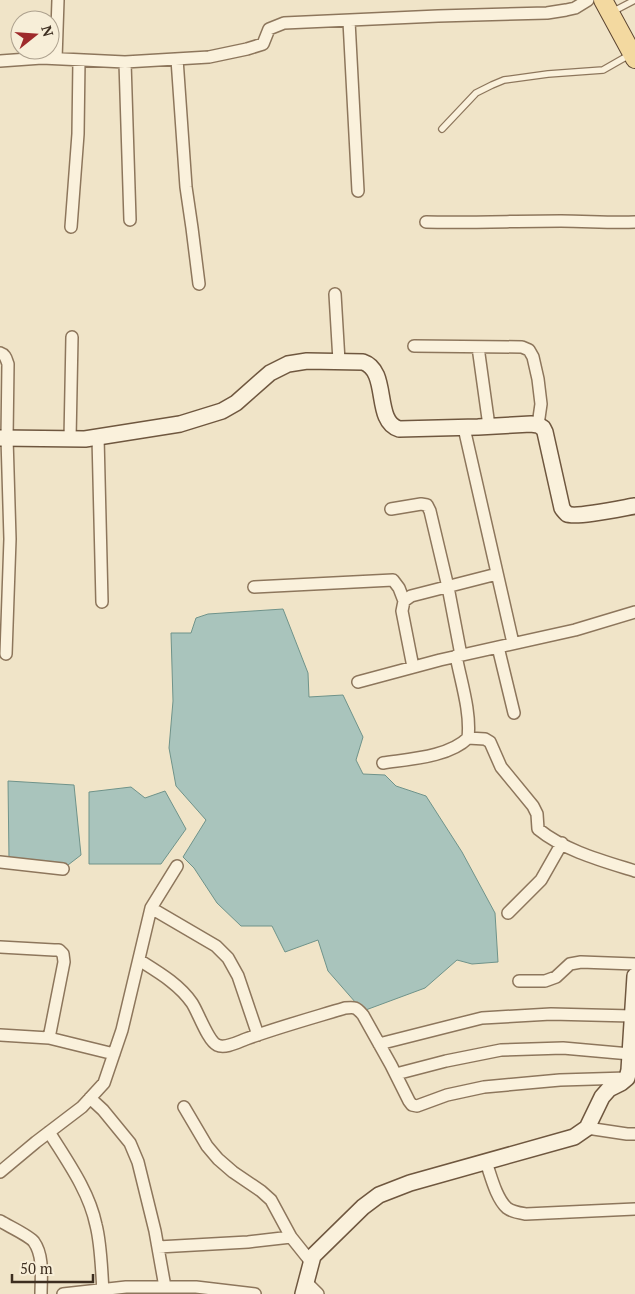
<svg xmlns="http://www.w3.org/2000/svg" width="635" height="1294" font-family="'PT Serif',serif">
<rect width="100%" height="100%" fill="#f0e4c8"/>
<path fill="#a9c4bc" stroke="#6f938a" d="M283,609L308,673L309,697L343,695L363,737L356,760L363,774L385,775L396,786L426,796L462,852L495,913L498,962L472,964L457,960L425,988L363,1011L328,971L318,940L285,952L272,926H241L217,903L194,868L183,857L206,820L176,786L169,748L173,701L171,633H191L196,618L208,614Z
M8,781L74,785L81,855L68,865L9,860Z
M131,787L145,798L165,791L186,829L161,864H89V792Z"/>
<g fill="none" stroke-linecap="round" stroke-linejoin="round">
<defs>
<path id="lane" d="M612,12L635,0
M442,129L476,93L492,85L504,80L548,74L603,70L631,54"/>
<path id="street" d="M349,21L358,191
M56,59L58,0
M177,59L186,187L192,228L199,284
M0,61L42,58L125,62L209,57L247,49L263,44L269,29L284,23L438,16L547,13L566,10L575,8L588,0
M125,62L130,220
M426,222C471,223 516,221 561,221C586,221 610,223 635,222
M71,227L78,134L79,60
M335,294L339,361
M414,346L522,347L529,350L533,357L538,379L541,404L538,425
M478,347L489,426
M0,353C6,355 6,359 8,364L7,438L10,539L6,654
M464,428L513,643
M98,437L102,602
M70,439L72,337
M391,509L421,504L427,505L430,511L448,587L461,655
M254,587L393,580L399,588L404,601
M498,647L514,713
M413,667L402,611L404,601L411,596L497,574
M358,682L440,660L575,630L635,612
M468,738L485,739L490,742L501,767L533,806L537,814L538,829C565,851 603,861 635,871
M383,763C409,759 449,757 468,738C471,712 461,682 456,656
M0,862L63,869
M151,908L216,946L228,958L238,976L258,1035
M508,913L541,880L562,843
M0,947L54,950H59L63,954L64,962L49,1038
M139,960C158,972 179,984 192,1003C198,1012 208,1041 217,1045C225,1049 238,1042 246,1039C279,1027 312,1018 345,1008C355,1007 356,1007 363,1015L391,1065L409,1101L412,1105L417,1106L447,1095L484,1087L560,1080L627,1078
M519,981H545L556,977L570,964L581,962L635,964
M0,1035L49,1038L114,1054
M379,1044L482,1018L551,1014L632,1016
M396,1074L446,1061L501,1050L563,1048L630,1054
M90,1098L103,1110L130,1143L138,1162L155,1231L165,1287
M184,1107L207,1146L218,1159L233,1172L261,1191L271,1200L291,1237L311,1262
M587,1128L627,1134H635
M49,1132C67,1161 89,1191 96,1225C101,1244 102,1274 103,1294
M486,1162C491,1176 496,1198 507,1208C512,1212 520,1213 526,1214L635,1209
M0,1172L36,1142L82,1107L104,1083L122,1030L151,908L177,866
M0,1221C8,1226 30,1236 34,1242C44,1256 41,1278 41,1294
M158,1247L248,1242L291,1237
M306,1282L318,1294
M63,1294L126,1287H196L255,1294"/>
<path id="secondary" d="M0,438L85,439L180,424L222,411L236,403L270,373L288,364L307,361L363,362C390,371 373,421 399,429L478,427L531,424L538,425L543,428L545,432L562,508C563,510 565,512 567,514C576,518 623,508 635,506
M303,1294L313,1256L363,1207L379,1195L410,1183L574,1137L587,1128L602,1097L609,1089L621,1083L627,1078L629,1070L635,976"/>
<path id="primary" d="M603,0L635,59"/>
</defs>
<use href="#lane" stroke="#8d765c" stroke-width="8"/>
<use href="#street" stroke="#8d765c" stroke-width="14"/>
<use href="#secondary" stroke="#6f573f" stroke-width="18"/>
<use href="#primary" stroke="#5b4430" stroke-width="20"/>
<use href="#lane" stroke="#faf1dc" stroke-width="5.5"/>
<use href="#street" stroke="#faf1dc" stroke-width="11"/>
<use href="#secondary" stroke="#faf1dc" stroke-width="15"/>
<use href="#primary" stroke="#f3d9a0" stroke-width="18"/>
</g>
<g transform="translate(35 35) rotate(73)"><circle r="24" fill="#f7eed8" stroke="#ada18e"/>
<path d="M0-4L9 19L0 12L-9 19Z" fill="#9e2a2b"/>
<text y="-8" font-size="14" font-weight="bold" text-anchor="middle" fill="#3d2e20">N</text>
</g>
<path d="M12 1274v8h81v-8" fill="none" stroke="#3d2e20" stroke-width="2.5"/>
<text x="20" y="1274" font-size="15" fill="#3d2e20" stroke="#f7eed8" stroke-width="4" paint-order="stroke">50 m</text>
</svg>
